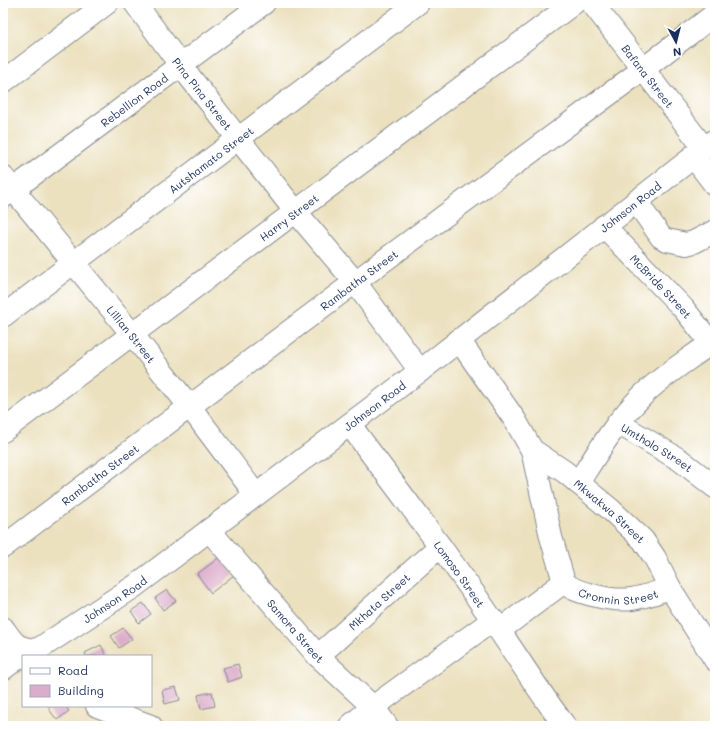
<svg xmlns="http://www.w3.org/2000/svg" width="718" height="729" font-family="Mali,sans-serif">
<rect width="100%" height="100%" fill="#fff"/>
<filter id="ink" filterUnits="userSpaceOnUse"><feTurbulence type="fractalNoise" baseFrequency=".025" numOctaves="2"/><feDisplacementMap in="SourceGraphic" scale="8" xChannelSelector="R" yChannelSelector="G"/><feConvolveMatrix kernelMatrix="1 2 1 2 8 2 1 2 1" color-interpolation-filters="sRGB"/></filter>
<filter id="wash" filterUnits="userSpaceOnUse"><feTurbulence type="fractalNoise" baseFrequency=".012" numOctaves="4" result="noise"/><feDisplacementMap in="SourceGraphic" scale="16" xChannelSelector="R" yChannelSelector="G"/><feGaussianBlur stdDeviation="0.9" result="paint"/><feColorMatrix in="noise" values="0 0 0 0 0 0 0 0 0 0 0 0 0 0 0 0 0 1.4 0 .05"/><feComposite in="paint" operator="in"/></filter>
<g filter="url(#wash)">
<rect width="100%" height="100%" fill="#ece1bf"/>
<g id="blocks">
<path fill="#dcadcb" d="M220,557L234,575L211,593L197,574Z
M167,590L176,601L163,610L155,598Z
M143,603L151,614L139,623L131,611Z
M123,628L132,639L119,648L111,636Z
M101,645L106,656H86L85,653Z
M238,664L242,677L228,682L223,668Z
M176,687L180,700L165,704L162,690Z
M212,692L215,706L201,709L198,695Z
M52,706H65L69,711L57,720L48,708Z"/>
</g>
</g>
<g filter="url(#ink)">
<use href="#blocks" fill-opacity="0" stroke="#84888e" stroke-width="1"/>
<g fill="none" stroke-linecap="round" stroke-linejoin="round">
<defs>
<g id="minor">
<path id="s1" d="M135,3L181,66L296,212L355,282L420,371"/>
<path id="s2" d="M592,3L704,148"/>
<path d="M3,82L107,3"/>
<path d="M693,156L715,185"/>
<path id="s3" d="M3,177L132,334L190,407L256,495"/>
<path id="s4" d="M3,197L264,3"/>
<path d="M636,201L661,237L667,240L686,244L694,242L715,231"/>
<path id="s5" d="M604,226L683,308L715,348"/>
<path id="s6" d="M3,316L418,3"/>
<path id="s7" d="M459,340L515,420L532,450L565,472L610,509L643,540L655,558L670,588L715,660"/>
<path id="s8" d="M618,423L680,460L715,487"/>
<path id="s9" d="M350,425C398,490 448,554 493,621C517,656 539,692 565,726"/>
<path id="s10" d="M3,431L574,3"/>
<path d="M532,450L551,537L564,582"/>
<path d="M578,483C598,452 616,421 643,395C663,375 688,360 711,343"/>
<path id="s11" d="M209,530L318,656L373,707L387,726"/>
<path id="s12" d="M3,547L355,282L642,70L715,14"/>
<path id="s13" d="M564,582C572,590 581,592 592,595C627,604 637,599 670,588"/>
<path d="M3,628C15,645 16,648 37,650"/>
<path d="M500,630L564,582"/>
<path id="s14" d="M23,656L37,650L135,586L256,495L420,371L715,140"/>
<path id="s15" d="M318,656L440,546"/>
<path d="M3,669L15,660L23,656"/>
<path d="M97,706L151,726"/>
<path d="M350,726L373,707L493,620"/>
</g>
</defs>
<use href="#minor" stroke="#84888e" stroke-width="24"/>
<use href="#minor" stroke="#fff" stroke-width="22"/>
</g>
</g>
<g text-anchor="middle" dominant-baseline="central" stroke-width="4" stroke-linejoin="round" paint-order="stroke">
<g font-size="11" fill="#1b2f5e" stroke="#fff">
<text stroke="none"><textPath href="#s2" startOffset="92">Bafana Street</textPath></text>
<text stroke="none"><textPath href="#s1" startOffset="113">Pina Pina Street</textPath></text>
<text stroke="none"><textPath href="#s4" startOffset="163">Rebellion Road</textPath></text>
<text stroke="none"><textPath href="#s6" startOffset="260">Autshamato Street</textPath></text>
<text stroke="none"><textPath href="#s14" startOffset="756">Johnson Road</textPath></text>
<text stroke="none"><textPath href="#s10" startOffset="357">Harry Street</textPath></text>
<text stroke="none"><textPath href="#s12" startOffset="445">Rambatha Street</textPath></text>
<text stroke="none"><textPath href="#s5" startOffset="83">McBride Street</textPath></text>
<text stroke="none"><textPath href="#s3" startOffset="203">Lillian Street</textPath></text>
<text stroke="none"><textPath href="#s14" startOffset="432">Johnson Road</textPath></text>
<text stroke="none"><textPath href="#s8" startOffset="46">Umtholo Street</textPath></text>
<text stroke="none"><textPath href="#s12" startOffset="121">Rambatha Street</textPath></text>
<text stroke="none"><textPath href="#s7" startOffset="231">Mkwakwa Street</textPath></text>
<text stroke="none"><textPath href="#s9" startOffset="185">Lomoso Street</textPath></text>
<text stroke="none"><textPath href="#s13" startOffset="58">Cronnin Street</textPath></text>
<text stroke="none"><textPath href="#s14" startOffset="108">Johnson Road</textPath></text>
<text stroke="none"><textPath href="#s15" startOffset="82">Mkhata Street</textPath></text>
<text stroke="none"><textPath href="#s11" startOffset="133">Samora Street</textPath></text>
</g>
</g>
<rect width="718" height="729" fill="none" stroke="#fff" stroke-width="16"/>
<rect x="22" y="655" width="130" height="52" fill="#ffffff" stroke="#a4acbf"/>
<rect x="30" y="668" width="20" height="6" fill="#ffffff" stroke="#a4acbf"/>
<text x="58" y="675" font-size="12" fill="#1b2f5e">Road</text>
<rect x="30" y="685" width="20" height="12" fill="#dcadcb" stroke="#a4acbf"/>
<text x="58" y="695" font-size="12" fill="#1b2f5e">Building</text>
<g transform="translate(676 42) rotate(173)" stroke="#ffffff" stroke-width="3" paint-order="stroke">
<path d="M0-3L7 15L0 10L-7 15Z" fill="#1b2f5e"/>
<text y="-6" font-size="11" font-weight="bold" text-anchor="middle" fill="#1b2f5e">N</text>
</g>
</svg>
